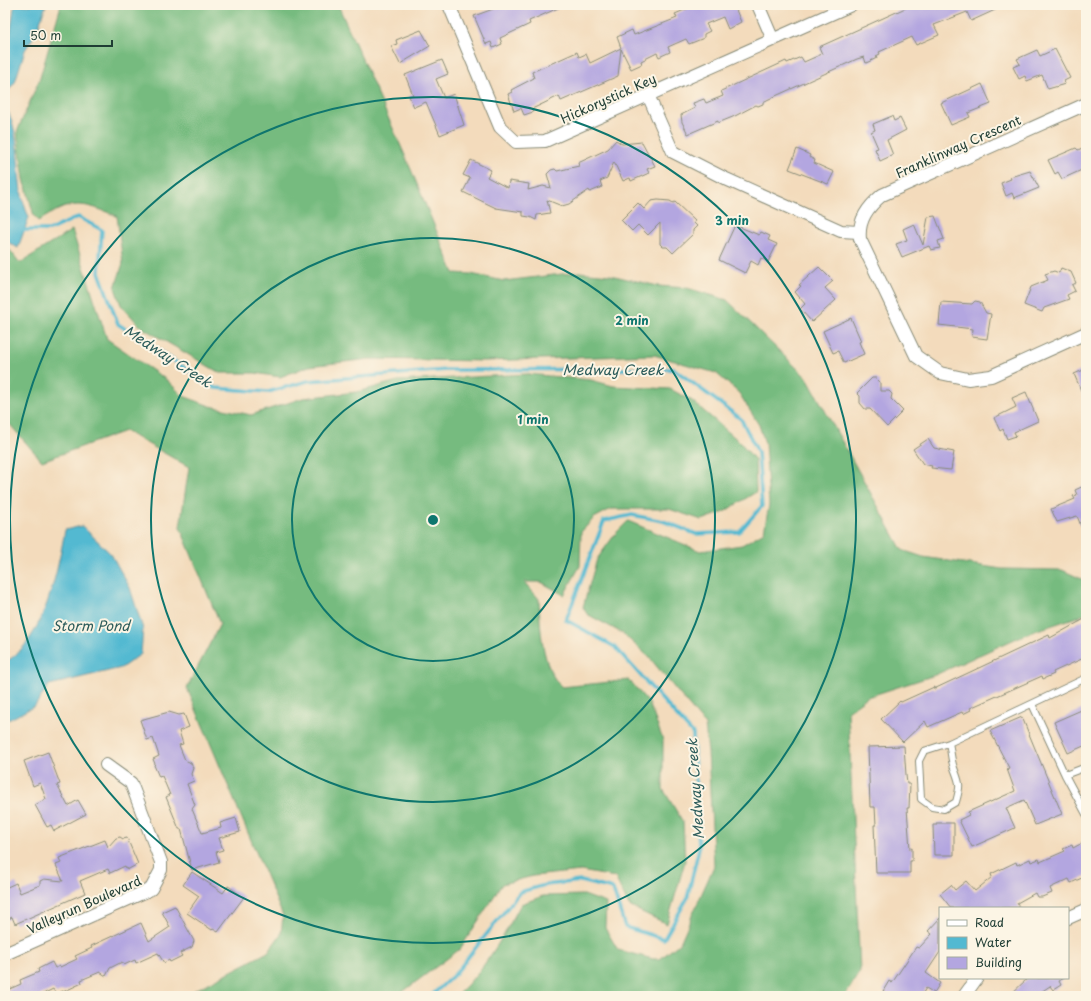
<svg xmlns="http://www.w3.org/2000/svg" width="1091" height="1001" font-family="'Playpen Sans',sans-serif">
<rect width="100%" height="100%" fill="#fcf5e5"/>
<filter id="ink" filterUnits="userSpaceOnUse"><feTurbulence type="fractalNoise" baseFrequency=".025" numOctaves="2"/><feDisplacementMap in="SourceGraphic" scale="8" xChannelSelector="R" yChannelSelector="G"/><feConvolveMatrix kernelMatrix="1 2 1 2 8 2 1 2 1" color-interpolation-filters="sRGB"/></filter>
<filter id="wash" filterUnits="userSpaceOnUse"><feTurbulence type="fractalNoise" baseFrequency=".012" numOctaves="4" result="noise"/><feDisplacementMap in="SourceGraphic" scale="16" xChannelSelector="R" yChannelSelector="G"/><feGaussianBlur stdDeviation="0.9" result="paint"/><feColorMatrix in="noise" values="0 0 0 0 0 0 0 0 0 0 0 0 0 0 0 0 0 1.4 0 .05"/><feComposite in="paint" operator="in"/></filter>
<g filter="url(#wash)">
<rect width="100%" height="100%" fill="#f3dbbc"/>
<path fill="#76bb7f" stroke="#4a7c5a" d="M61,5H338L407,160L454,273L471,274L504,281L579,272L610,275L658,286L687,288L727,300L807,378L902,550L923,557L1002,569L1062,570L1086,581V614L1026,634L935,675L867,697L848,711L860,971L845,996H456C484,971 503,937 521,904L543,896L584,895L606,903L605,928L618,950L653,959H660L680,943L714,866L708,752L705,725L649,657L622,633L587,614L583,607L597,559L616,533L628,521L700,551L742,545L764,532L769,505L765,443L759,425L739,393L716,373L654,355L485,361L370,359L309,366L280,377L255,373H220L141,327L121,305L115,288L123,263L117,216C82,202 72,199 39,221L34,216L24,179L17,132L40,78Z
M72,230L107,339L168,381L183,396L210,406L251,415L303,398L357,392L398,381L528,374L591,380L613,386L670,389L691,400L740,442L755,460L756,492L724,512L702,520L669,509H611L594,518L581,532L580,566L564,595L541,582H524L539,599C540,624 541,669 562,687L629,680L649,703L663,740V789L683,822L685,861L667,924L629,906L615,877L581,871L533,876L502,884L460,949L397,996H184L268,952L281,934L283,916L187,688L220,624L180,527L189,467L125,431L42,461L5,419V244L20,263Z"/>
<path fill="#53b9d1" stroke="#397b82" d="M17,5H46L36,33L25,50L15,82L5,95V56L8,50L14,8Z
M5,106C25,139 12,182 29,217L18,248L5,240Z
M82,526L111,554L130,588L143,629L141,654L121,668L49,685L35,706L10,719L5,720V662C44,642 58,569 65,530Z"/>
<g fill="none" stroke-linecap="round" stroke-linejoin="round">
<path stroke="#53b9d1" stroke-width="3.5" d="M24,230H50L78,217L102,230L99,272L118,324L215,388L268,392L308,381L447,370L674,369L741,419L758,452L762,506L739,532L696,534L663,521L632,515L604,521L566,620L615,647L693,734L699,848L687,899L664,939L625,927L613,889L581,881L545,885L520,892L455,974L431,996"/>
</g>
<g id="blocks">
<path fill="#b3a6e0" d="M504,5H565L529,21L530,24L500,38L502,44L493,48L491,42L486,44L474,16Z
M687,5H734L741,22L728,29L723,17L706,24L710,31L704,34V38L689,44L686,39L668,47L670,52L659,57L657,53L641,61L642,64L631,69L621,49L618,76L561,101L559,96L532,109L533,112L524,115L521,108L514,111L508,94L512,92L511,90L534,78L532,72L577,52L579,57L586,54L590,63L621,48L617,37L632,30L634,35L677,18L675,14L689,8Z
M912,5H1006L971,21L967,12L934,25L939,35L916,45L912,37L879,52L880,54L876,56L877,58L866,63L864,57L857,59L769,99L763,102V104L758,106L756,105L735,116L718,123V121L688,134L682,122L681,115L695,108L693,103L704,99L706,103L723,96L721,91L786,61L787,63L801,57L804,62L822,54L819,47Z
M421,30L430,46L400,64L391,46L397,44L396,40Z
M1055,49L1070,78L1064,81L1065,84L1048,89L1042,75L1027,81L1025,76L1019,79L1013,67L1020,64L1017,59L1037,50L1040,56Z
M442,60L448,74L436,79L444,98L454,94L464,125L440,135L426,102L414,107L409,96L413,95L405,75Z
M982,84L991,104L968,113L970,117L951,125L941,103Z
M892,116L894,121L900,118L906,130L887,140L893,155L880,161L875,149L878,148L871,132L875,130L873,124Z
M616,140L622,144L642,142L655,166L647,169L649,173L631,181L630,178L623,181L614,162L607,178L600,181L602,187L590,192L589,190L569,204L562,206L547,200L550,213L537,215L536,220L530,217L523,216V212L496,208L463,192L470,178L463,175L471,160L491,170L487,177L508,188L509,181L529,184L528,190L543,186L551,188L547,174L551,170L555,169L557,171L579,166L578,163L608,149Z
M1086,146V168L1062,179L1058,172L1055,174L1048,160L1076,148L1078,150Z
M797,149L810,155L809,157L815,160L814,163L834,172L828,184L789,169Z
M1030,171L1039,188L1014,198L1012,193L1006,196L1001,183L1011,179L1010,177Z
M658,200L670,201L673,203L675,202L695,221L694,223L697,226L693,230V234L673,253L667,247H663L660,244V223L648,235L638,225L632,231L621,220L638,203L644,209L651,201Z
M935,216L944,239L938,241L940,248L931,250L929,246L902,257L896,244L907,240L903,229L914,224L923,245L928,217Z
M735,225L759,235L761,232L770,236L768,240L777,244L768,262L761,258L758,265L751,261L745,273L719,260Z
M819,267L833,281L825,288L836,300L812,322L800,309L805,304L795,292L801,286L799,285Z
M1061,268L1071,272L1076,283L1072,285L1075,291L1067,295L1069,299L1044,308L1042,312L1024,305L1031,287L1048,280L1045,274L1054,271L1059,273Z
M975,301L980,302L986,313L991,314L987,339L972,337L973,329L939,325L941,302L972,304Z
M851,318L861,341L859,342L864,354L844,363L838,351L833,353L823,331Z
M1086,369V402L1074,374Z
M872,378H876L880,382V391H889L892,394L891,399L903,411L887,427L870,409H865L860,403V396L857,393Z
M1026,392L1038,421L1014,432L1016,436L1007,439L1003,429L1000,431L994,418L1016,407L1012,398Z
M928,439L934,448L954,452L951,470L931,468L932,466L923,464L913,449Z
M1086,485V538L1077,516L1057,522L1051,509L1075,499L1073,496L1077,495L1075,490Z
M1086,618V657L1053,672L1054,674L1043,679L1042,676L970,708L971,710L963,714L962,712L928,727L925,721L903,742L881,719L900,701L901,702L934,687V689L1049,635L1050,638Z
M1086,708V745L1068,753L1054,722Z
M169,712L179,715L184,714L189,727L179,731L183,744L179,745L185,760L191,763L193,768L191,774L194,781L187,784L195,805L192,809L202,833L221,828L220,823L236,818L240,832L219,838L223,850L216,852L219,862L192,870L181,829H179L166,797L170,795L162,776L159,777L154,765L155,764L153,759L159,756L153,738L147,740L140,720Z
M1022,717L1062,814L1035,825L1024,800L1006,808L1015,828L972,847L959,820L969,815L968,812L1015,791L1007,769L1009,768L990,731Z
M904,746L906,775L907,784H910L909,808H907L910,849L912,848V861H910V873H876L874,825H876L875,807H870L868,747Z
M48,752L60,784L57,785L68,806L78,800L86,814L54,831L51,825L47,827L35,805L46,799L40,783L33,786L24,761Z
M936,823H954V855H934L933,825H936Z
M120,837L123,839L127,838L138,864L127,870L125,866L110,873L108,869L80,881L85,893L15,924L12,917L5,921V888L16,883L20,893L40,885V881L44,879L63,881L56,865L61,863L59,858L105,840L108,847L116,838Z
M1086,841V876L1071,883L1069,879L1050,888L1052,893L1042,897H1037L1035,893L1017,903L1020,908H951L940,894L951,885L955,890L966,881L975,891L992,877L991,874L1016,862L1017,865L1030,859L1031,862L1039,859L1040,862L1065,851L1063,849L1072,845L1073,848Z
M192,872L223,893L228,886L244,897L218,932L213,929L212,930L187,913L199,896L183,885Z
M175,906L194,941L192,947L180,953L182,956L170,962L169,960L164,963L158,953L136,963L135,960L124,965L122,962L110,968L106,976L100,972L81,980L82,983L63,992V991L56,994L53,989L39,996H5V991L21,984L20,980L39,972L38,969L52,962L55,968L60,966V967L77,959L75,956L92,948L91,946L141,923L149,941L170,927L162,912Z
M940,918V952L926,973L940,983L934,993L926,988L921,996H884L886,993L883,991L889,981L892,983L916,947L919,948L932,934L928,931Z
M1028,978H1064L1059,981L1061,985L1053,990L1050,986L1035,996H1009Z"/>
</g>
</g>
<g filter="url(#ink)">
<use href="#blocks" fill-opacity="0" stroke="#898c78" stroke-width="1"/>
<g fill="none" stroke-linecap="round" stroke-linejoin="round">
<defs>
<path id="service" d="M1032,704L1065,775L1086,814
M949,743C951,751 951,760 954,768C960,784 961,784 956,802L944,809L932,807L921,799L919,761L924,751L949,743L1086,678
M1065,775L1086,767"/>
<path id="minor" d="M449,5L500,127L516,142L545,141L851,5
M758,5L773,40
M648,95L673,152L726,179L841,231L859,232
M1086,104L882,195C868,207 858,220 860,239L916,356L940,373L968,379L991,376L1086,333
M1068,918L1086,910
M5,954L151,889L161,870V862L131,783L106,765
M964,996L977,978"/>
</defs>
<use href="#service" stroke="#898c78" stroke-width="8"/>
<use href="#minor" stroke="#898c78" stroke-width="14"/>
<use href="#service" stroke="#fff" stroke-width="6"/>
<use href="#minor" stroke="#fff" stroke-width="12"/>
</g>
</g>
<g fill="none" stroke="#0f766e" stroke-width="2">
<circle cx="433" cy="520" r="141"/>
<circle cx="433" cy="520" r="282"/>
<circle cx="433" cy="520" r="423"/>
</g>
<g text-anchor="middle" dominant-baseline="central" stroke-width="4" stroke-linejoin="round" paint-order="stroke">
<g font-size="13" fill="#1f3d34" stroke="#fcf5e5">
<text transform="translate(608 98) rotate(-24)">Hickorystick Key</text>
<text transform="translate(958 146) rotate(-24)">Franklinway Crescent</text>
<text transform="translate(84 904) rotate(-24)">Valleyrun Boulevard</text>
</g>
<g font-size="14" font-style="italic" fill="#2c5c5b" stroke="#fcf5e5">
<text transform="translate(168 356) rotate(33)">Medway Creek</text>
<text x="613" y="369">Medway Creek</text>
<text x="91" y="625">Storm Pond</text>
<text transform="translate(695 789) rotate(-94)">Medway Creek</text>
</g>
</g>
<circle cx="433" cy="520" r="6" fill="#0f766e" stroke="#fcf5e5" stroke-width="2"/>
<g font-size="12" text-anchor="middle" font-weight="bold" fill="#0f766e" stroke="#fcf5e5" stroke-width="4" stroke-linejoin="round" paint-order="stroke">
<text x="732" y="225">3 min</text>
<text x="632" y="325">2 min</text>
<text x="533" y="424">1 min</text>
</g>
<rect width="1091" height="1001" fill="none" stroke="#fcf5e5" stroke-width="20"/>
<rect x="939" y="907" width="130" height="72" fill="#fcf5e5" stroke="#a4ab9e"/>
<rect x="947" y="920" width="20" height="6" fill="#ffffff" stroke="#a4ab9e"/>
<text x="975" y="927" font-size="12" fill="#1f3d34">Road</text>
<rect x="947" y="937" width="20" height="12" fill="#53b9d1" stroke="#a4ab9e"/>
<text x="975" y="947" font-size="12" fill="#1f3d34">Water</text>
<rect x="947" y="957" width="20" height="12" fill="#b3a6e0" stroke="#a4ab9e"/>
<text x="975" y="967" font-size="12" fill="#1f3d34">Building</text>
<path d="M24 40v6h88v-6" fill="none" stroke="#1f3d34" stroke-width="2"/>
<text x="30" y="40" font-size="12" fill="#1f3d34" stroke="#fcf5e5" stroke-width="3" paint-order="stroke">50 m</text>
</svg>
